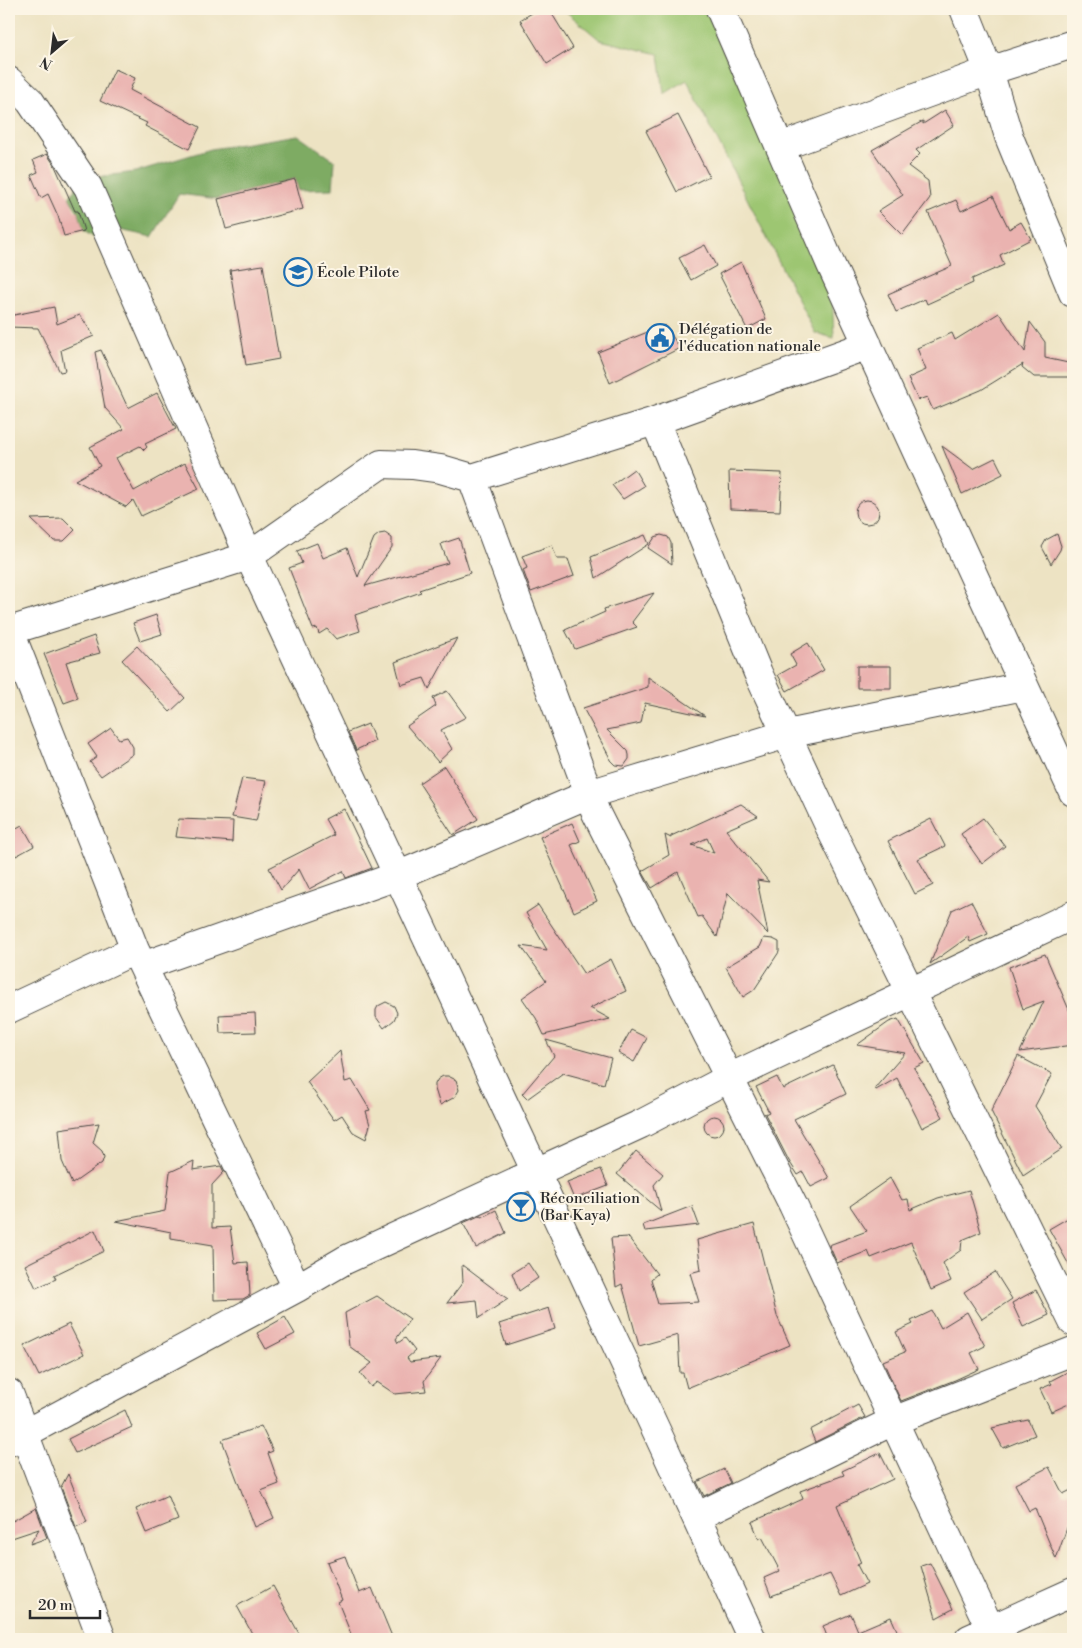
<svg xmlns="http://www.w3.org/2000/svg" width="1082" height="1648" font-family="'Libre Bodoni',serif">
<rect width="100%" height="100%" fill="#fcf5e5"/>
<filter id="ink" filterUnits="userSpaceOnUse"><feTurbulence type="fractalNoise" baseFrequency=".02" numOctaves="2"/><feDisplacementMap in="SourceGraphic" scale="10" xChannelSelector="R" yChannelSelector="G"/><feConvolveMatrix kernelMatrix="1 2 1 2 8 2 1 2 1" color-interpolation-filters="sRGB"/></filter>
<filter id="wash" filterUnits="userSpaceOnUse"><feTurbulence type="fractalNoise" baseFrequency=".0096" numOctaves="4" result="noise"/><feDisplacementMap in="SourceGraphic" scale="20" xChannelSelector="R" yChannelSelector="G"/><feGaussianBlur stdDeviation="1.12" result="paint"/><feColorMatrix in="noise" values="0 0 0 0 0 0 0 0 0 0 0 0 0 0 0 0 0 1.4 0 .05"/><feComposite in="paint" operator="in"/></filter>
<g filter="url(#wash)">
<rect width="100%" height="100%" fill="#ede3c3"/>
<path fill="#9dc672" stroke="#64784e" d="M563,9H706L724,52L831,265L834,338L815,333L687,80L664,94L659,54L600,40Z"/>
<path fill="#7eab64" stroke="#546b48" d="M298,135L335,161L333,189L298,190L295,179L218,199L179,194L152,237L120,230L99,241L84,231L78,211L69,198L82,179L135,172L211,149Z"/>
<g id="blocks">
<path fill="#eab3b0" fill-rule="evenodd" d="M539,9H549L573,48L547,64L520,20Z
M115,69L135,78L130,90L200,127L189,149L145,126L147,123L100,101Z
M945,110L954,125L916,150L920,154L908,166L928,181L930,198L902,235L878,211L903,195L872,150L923,121V124Z
M678,115L709,176L677,192L646,131Z
M47,154L55,166L75,211H78L84,231L64,236L58,216L48,194L41,198L31,175L38,172L33,160Z
M295,179L303,209L226,229L218,199Z
M993,196L1009,229L1021,222L1031,239L1000,255L1004,265L972,279L973,283L927,304L925,299L896,312L888,294L952,266L928,212L956,200L961,211Z
M705,245L716,266L691,280L679,258Z
M741,262L766,319L747,329L719,274Z
M263,265L279,359L246,365L230,270Z
M54,307L57,324L80,315L94,336L61,350L65,371L60,372L38,328L9,327V316Z
M999,313L1025,352L1030,322L1045,342V358L1073,364V377H1034L1022,367L1023,364L981,390L933,410L927,397L918,400L908,378L926,370L917,348L952,333L955,340Z
M665,325L680,348L610,383L598,352Z
M101,350L128,408L157,393L176,429L145,444L147,447L144,450L140,446L116,458L134,491L185,463L199,489L141,516L133,500L126,507L75,480L100,466L90,447L124,429L105,408L95,352Z
M942,446L973,469L995,458L1003,474L962,494Z
M634,469L644,486L623,499L612,485Z
M729,471L782,473L780,511L730,509Z
M855 512a12 12 0 1 1 24 0a12 12 0 1 1-24 0Z
M63,518L75,530L64,541H54L31,519Z
M385,533L392,538V547L365,586L448,563L441,544L459,538L470,573L419,590L421,592L355,615L360,631L336,639L327,629L319,634L317,628L313,629L289,568L302,563L297,551L317,543L323,558L347,548L358,577L374,538L379,534Z
M1057,534L1061,546L1060,550L1051,564L1042,547L1046,540Z
M645,535L649,544L596,578L591,557Z
M661,535L668,537L671,543L672,564L648,548L655,537Z
M552,545L557,559H568L574,576L531,592L523,570L527,568L522,556Z
M654,593L632,622L637,627L575,649L565,630L605,612L604,609Z
M156,615L162,634L140,641L133,623Z
M94,636L100,653L66,662L78,698L64,703L44,654Z
M457,638L429,689L424,678L401,685L395,662Z
M808,643L824,670L787,691L778,675L796,665L790,654Z
M137,646L185,698L170,712L122,660Z
M857,666H891V688H857Z
M648,677L705,716L645,703L641,723L607,730L628,751L629,755V759L624,766L615,765L610,760L609,756L583,708L648,687Z
M447,691L466,717L441,730L452,749L438,762L407,726L436,706L433,698Z
M368,724L375,741L356,750L348,732Z
M111,728L119,739L127,737L133,747V754L101,776L90,762L97,757L88,744Z
M444,766L478,819L453,835L419,783Z
M242,778L266,781L256,821L232,817Z
M741,804L758,816L726,830L769,882L757,880L768,934L728,893L717,937L702,916L698,917L678,872L652,888L642,871L669,855L665,835L671,838V836ZM707,838L714,853L692,845Z
M344,809L372,868L346,878L343,871L309,889L299,869L281,890L269,868L334,835L325,819Z
M983,818L1005,846L982,864L961,834Z
M179,819L233,821L232,842L176,837Z
M931,819L945,846L918,859L933,885L915,894L888,841Z
M572,823L580,841L571,845L597,901L574,912L540,837Z
M22,825L34,846L16,856L9,843V832Z
M971,901L988,934L970,942L968,937L930,964L952,910Z
M538,905L584,974L611,959L626,991L590,1008L610,1019L544,1035L536,1018L522,998L546,981L521,946L547,950L526,913Z
M764,938L773,939L779,942V952L754,990L743,997L726,967L760,947Z
M1045,954L1073,1019V1045L1020,1052L1044,1001L1023,1009L1009,967Z
M386,1002L394,1006L397,1013L394,1020L384,1028L376,1017V1010L378,1006Z
M255,1013L256,1032L220,1033L219,1015Z
M898,1019L924,1063L914,1068L943,1117L922,1128L897,1078L876,1090L875,1088L905,1053L857,1045L889,1022Z
M631,1030L647,1038L634,1062L618,1053Z
M546,1040L611,1058L604,1084L563,1073L527,1099L522,1094L554,1056Z
M340,1051L345,1082L352,1080L370,1110L366,1111L370,1125L366,1139L353,1132L342,1115L334,1120L307,1082Z
M1018,1056L1052,1074L1035,1106L1062,1149L1023,1175L991,1111Z
M833,1065L846,1094L794,1119L829,1178L811,1187L803,1172L798,1175L789,1161L765,1114L769,1112L756,1087L777,1077L783,1089Z
M443,1076H448L456,1080L459,1090L455,1097L440,1105L435,1089V1084L438,1079Z
M704 1126a10 10 0 1 1 20 0a10 10 0 1 1-20 0Z
M99,1123L93,1143L102,1151L104,1157L102,1163L72,1184L62,1161L59,1129Z
M636,1151L663,1174L654,1185L661,1211L617,1174Z
M194,1161L193,1170L221,1166L224,1172L212,1185V1228L230,1227L235,1263L248,1262L250,1295L243,1299L214,1300L213,1245L171,1238V1232L116,1221L165,1211L170,1172Z
M601,1169L608,1186L574,1199L567,1182Z
M890,1178L902,1200L908,1199L910,1210L938,1198L969,1190L981,1232L962,1240L961,1250L943,1263L951,1281L931,1290L911,1242L871,1258L868,1251L837,1263L829,1245L867,1231L850,1206Z
M692,1206L699,1225L645,1231L643,1225Z
M496,1210L506,1233L476,1248L463,1223L481,1215L482,1217Z
M1073,1215V1272L1049,1229Z
M754,1224L777,1316L790,1345L687,1388L683,1373H680L678,1335L639,1346L622,1284L616,1287L611,1238L628,1237L657,1274L651,1279L658,1304L699,1302L690,1273L701,1270L697,1240Z
M95,1230L104,1251L54,1275L56,1279L36,1288L25,1265Z
M528,1263L538,1278L519,1291L512,1273Z
M462,1265L502,1295L508,1299L479,1318L477,1300L447,1303L463,1282Z
M995,1272L1012,1299L982,1319L964,1292Z
M1036,1290L1049,1315L1023,1327L1012,1303Z
M377,1296L410,1319L396,1339L398,1343L405,1338L415,1351L407,1358L410,1362L441,1358L424,1381L426,1391L395,1394L377,1382L371,1387L360,1373L372,1363L349,1346L345,1313Z
M549,1308L555,1329L506,1345L499,1324Z
M932,1311L941,1328L967,1312L985,1346L971,1353L979,1369L955,1380L901,1401L883,1361L905,1352L896,1332L913,1324L911,1321Z
M285,1317L295,1334L266,1349L257,1333Z
M69,1324L84,1354L39,1376L24,1346Z
M1073,1369V1402L1051,1412L1040,1389L1052,1384L1050,1381Z
M858,1405L865,1417L815,1442L810,1430Z
M125,1410L132,1427L75,1453L68,1439Z
M1028,1420L1035,1435L1003,1448L992,1428Z
M261,1426L273,1451L268,1453L279,1484L261,1491L274,1518L255,1527L222,1440Z
M880,1453L893,1479L837,1505L861,1563L857,1565L867,1584L841,1596L830,1574L771,1596L764,1578L780,1571L762,1537L759,1539L752,1522L803,1499L800,1491L844,1475L842,1471Z
M1049,1467L1063,1494L1073,1489V1511L1056,1559L1035,1508L1029,1511L1015,1484Z
M724,1469L731,1483L704,1496L697,1482Z
M68,1474L87,1522L76,1527L61,1487Z
M168,1495L178,1520L146,1533L136,1509Z
M36,1508L47,1538L30,1544L39,1529L9,1539V1523Z
M345,1556L359,1593L372,1588L393,1639H353L338,1602L342,1600L327,1562Z
M930,1563L953,1609L936,1618L921,1566Z
M273,1586L302,1639H255L237,1606Z
M851,1614L858,1631L891,1617L899,1635L889,1639H828L823,1626Z"/>
</g>
</g>
<g filter="url(#ink)">
<use href="#blocks" fill-opacity="0" stroke="#484742" stroke-width="1"/>
<g fill="none" stroke-linecap="round" stroke-linejoin="round">
<defs>
<path id="minor" d="M720,9L831,265L1073,792
M964,9L989,71L1009,137L1073,293
M9,81L30,101L88,187L249,556L656,1430L752,1639
M780,147L989,71L1073,44
M655,421L758,673L831,830L1073,1322
M472,478L596,813L793,1205L995,1639
M9,629L135,950L297,1288
M9,631L249,556L381,464L412,465L441,469L472,478L655,421L868,345
M143,966L397,876L589,794L787,734L1024,686
M9,1009L135,950
M9,1393L102,1639
M9,1442L297,1288L345,1260L641,1124L729,1078L1073,915
M696,1517L893,1421L1073,1351
M969,1639L1073,1592"/>
</defs>
<use href="#minor" stroke="#484742" stroke-width="30"/>
<use href="#minor" stroke="#fff" stroke-width="28"/>
</g>
</g>
<defs>
<symbol id="school-ring" viewBox="-11 -11 22 22"><circle r="9.5" fill="#fcf5e5" stroke="#1f6fb2" stroke-width="1.5"/><path d="M0-5L7-2L0 1L-7-2ZM-4 1L0 2.5L4 1V4Q0 6-4 4Z" fill="#1f6fb2"/></symbol>
<symbol id="civic-ring" viewBox="-11 -11 22 22"><circle r="9.5" fill="#fcf5e5" stroke="#1f6fb2" stroke-width="1.5"/><path d="M-.6-6.5H3V-4.5H.6V-3L4-1V1h2V6H-6V1h2V-1L-.6-3ZM-1.2 2.5V6h2.4V2.5Z" fill="#1f6fb2"/></symbol>
<symbol id="bar-ring" viewBox="-11 -11 22 22"><circle r="9.5" fill="#fcf5e5" stroke="#1f6fb2" stroke-width="1.5"/><path d="M-6-5H6L.8 .8V4.5H3.5V6h-7V4.5H-.8V.8Z" fill="#1f6fb2"/></symbol>
</defs>
<g fill-rule="evenodd">
<use href="#school-ring" x="282" y="256" width="32" height="32"/>
<use href="#civic-ring" x="644" y="322" width="32" height="32"/>
<use href="#bar-ring" x="505" y="1191" width="32" height="32"/>
</g>
<g text-anchor="middle" dominant-baseline="central" stroke-width="4" stroke-linejoin="round" paint-order="stroke">
<g font-size="15" fill="#2b2b2b" stroke="#fcf5e5" text-anchor="start">
<text x="317" y="272">École Pilote</text>
<text x="679" y="329">Délégation de<tspan x="679" dy="17">l'éducation nationale</tspan></text>
<text x="540" y="1198">Réconciliation<tspan x="540" dy="17">(Bar Kaya)</tspan></text>
</g>
</g>
<rect width="1082" height="1648" fill="none" stroke="#fcf5e5" stroke-width="30"/>
<g transform="translate(52 52) rotate(208)" stroke="#fcf5e5" stroke-width="4" paint-order="stroke">
<path d="M0-4L9 19L0 12L-9 19Z" fill="#2b2b2b"/>
<text y="-8" font-size="14" font-weight="bold" text-anchor="middle" fill="#2b2b2b">N</text>
</g>
<path d="M30 1610v8h70v-8" fill="none" stroke="#2b2b2b" stroke-width="2.5"/>
<text x="38" y="1610" font-size="15" fill="#2b2b2b" stroke="#fcf5e5" stroke-width="4" paint-order="stroke">20 m</text>
</svg>
